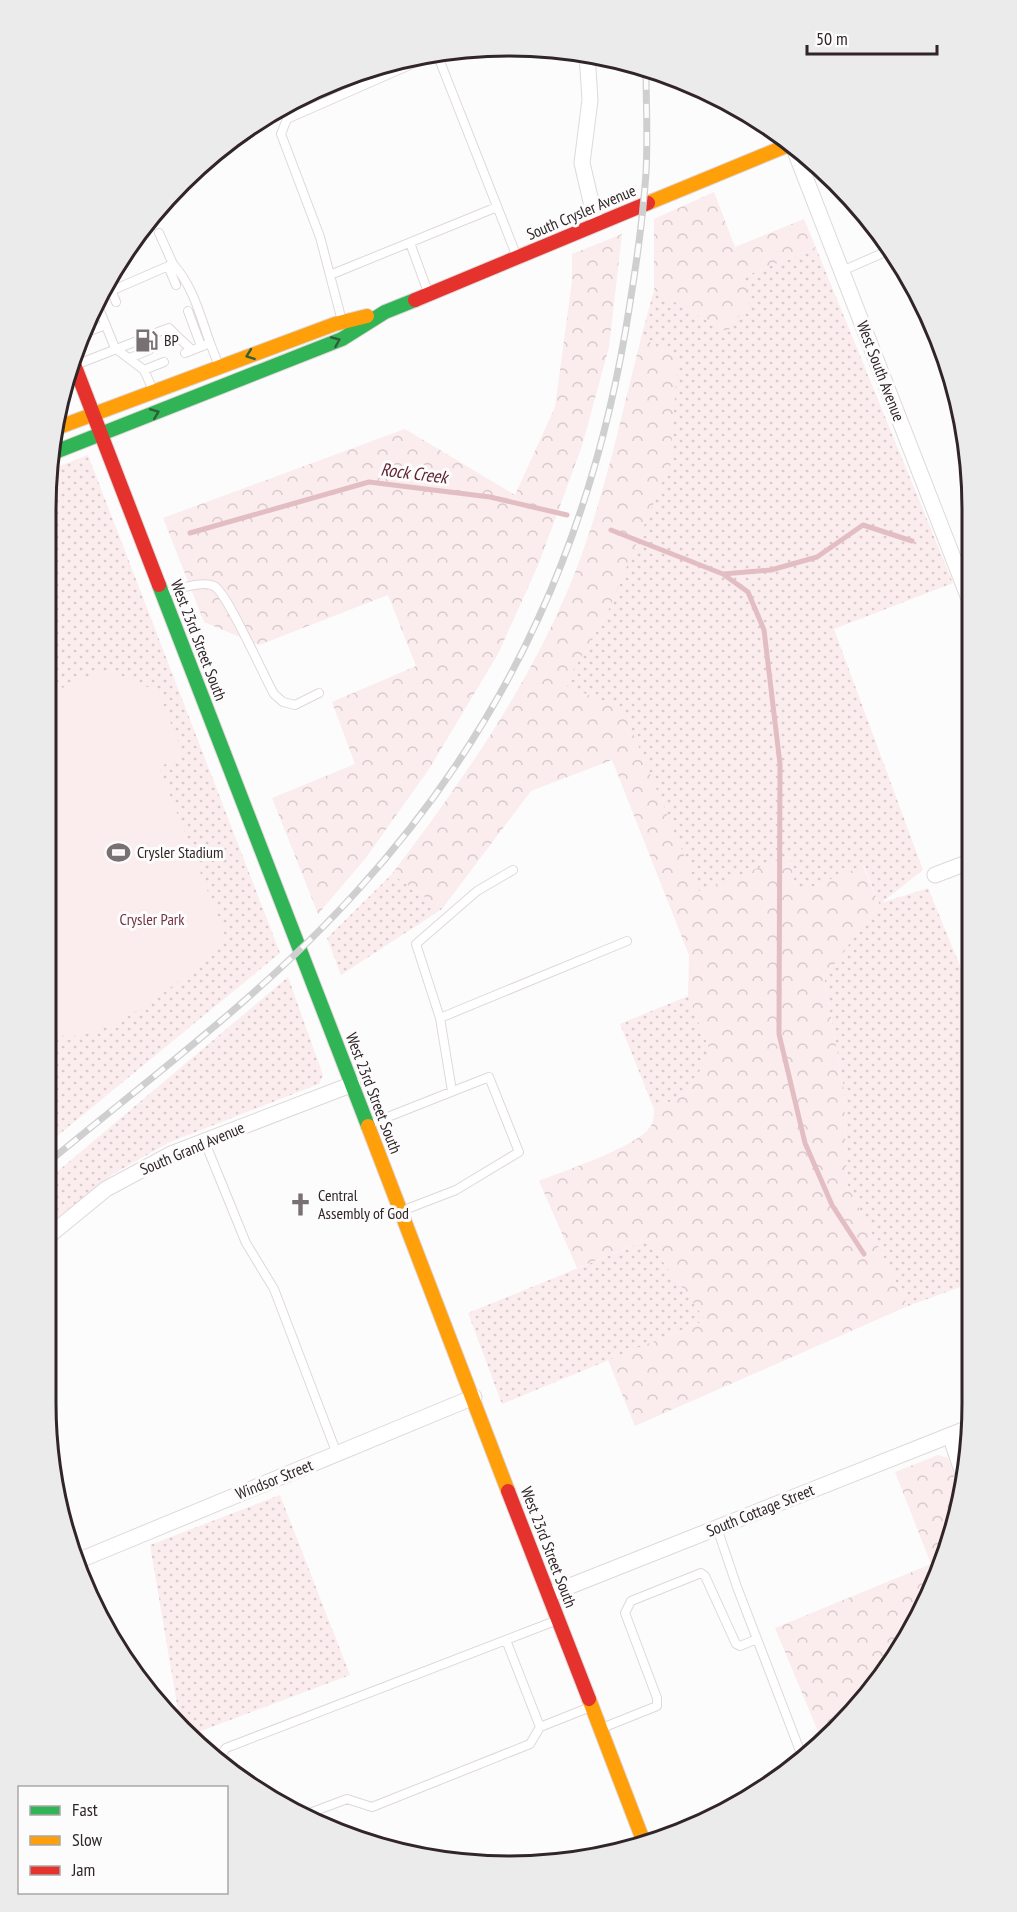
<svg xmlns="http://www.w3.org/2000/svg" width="1017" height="1912" font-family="'PT Sans Narrow',sans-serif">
<defs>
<pattern id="grass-dots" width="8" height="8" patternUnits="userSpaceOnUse" patternTransform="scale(1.5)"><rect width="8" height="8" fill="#fbecee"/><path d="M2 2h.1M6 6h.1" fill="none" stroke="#d8cacc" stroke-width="1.8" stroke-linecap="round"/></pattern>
<pattern id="forest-crowns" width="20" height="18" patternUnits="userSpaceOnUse" patternTransform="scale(1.5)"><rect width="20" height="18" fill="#fbecee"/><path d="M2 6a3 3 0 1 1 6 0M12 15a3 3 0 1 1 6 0" fill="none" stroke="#d8cacc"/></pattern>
</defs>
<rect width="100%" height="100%" fill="#fcfcfc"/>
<path fill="url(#grass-dots)" d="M816,248L953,583L834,629L923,870L881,903L928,888L970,990L971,1283L908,1306L847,1184L844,1091L824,977L879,904L864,866L797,893L789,856L699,892L623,710L563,685L606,616L678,356L641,338L654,290L727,332L742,277Z
M88,455L280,953L45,1146L46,479L47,471Z
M392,874L442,909L341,975L327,938Z
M288,977L323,1075L319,1084L170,1142L113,1174L45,1227V1182Z
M688,996L711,1053L685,1095L654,1109L620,1024Z
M647,1240L706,1320L502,1404L468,1313Z
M280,1495L350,1675L193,1734L180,1722L150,1545Z"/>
<path fill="url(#forest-crowns)" d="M714,192L735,247L804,219L816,248L742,277L751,300L727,332L654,290V219Z
M622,234L609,347L582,446L539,563L498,654L429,769L365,859L318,914L272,798L355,764L332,702L416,666L388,595L259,645L204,622L163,518L405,429L515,495L555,407L572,281V254Z
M641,338L678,356L670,464L606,616L564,685L623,709L699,891L789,856L797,893L863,866L879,904L824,978L844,1091L847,1184L908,1306L635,1426L608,1360L706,1320L647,1240L577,1268L539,1181C563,1171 642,1146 652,1124C654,1120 654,1113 654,1109L685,1095L711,1053L688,996L689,955L612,760L531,791L442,909L392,874C463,780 530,685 574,575C604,499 621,417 641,338Z
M938,1455L948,1458L961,1497L956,1524L924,1609L836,1731L822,1741L775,1628L931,1564L895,1472Z"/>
<path fill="#fbecee" d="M103,670L158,691L184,756L159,767L226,938C191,974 133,1023 82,1035C73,1037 60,1035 50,1035L45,1033L46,734L57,729L46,702V695Z"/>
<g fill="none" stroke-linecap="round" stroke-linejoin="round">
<path stroke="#e2bec3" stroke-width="5" d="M611,530L723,574L748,592L764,630L780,764L779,1034L805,1143L832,1205L864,1254
M190,533L369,482L490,497L567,515
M723,574L771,570L817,557L863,525L912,541"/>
<defs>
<path id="lane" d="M410,243L428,292
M173,264C193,286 200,315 210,343
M168,266L176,285
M842,271L892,249
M330,275L497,207
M107,280L116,302
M97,297L173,264L159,233
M95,299L115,348L144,370L153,390
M188,311L201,346
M342,321L320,237L281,134L287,119L428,57L439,59L517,257
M158,332L169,328L179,338L170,341
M81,334L106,325
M179,338L192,350
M185,353L210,343L219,366
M130,358L149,350
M78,364L137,341
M144,370L164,362
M164,593C177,590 201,580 214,586C227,592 263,675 274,694L283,702L295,705L319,693
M440,1018L627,941
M452,1091L440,1018L416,944L477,891L513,870
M370,1124L489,1077L519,1152L456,1190L404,1210
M204,1140L246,1243L274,1289L337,1454
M717,1528L737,1587L802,1756
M506,1640L540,1727
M602,1728L657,1706V1698L625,1613L631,1601L701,1573L705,1576L736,1644L740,1646L757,1639
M223,1762L220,1757L226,1748L555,1621
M307,1814L347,1799L372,1807L530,1744L540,1727L588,1708"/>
<path id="street" d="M587,54L590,100L582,163L596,223
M793,146L968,596
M935,875L969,862
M45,1239L106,1189L171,1154L353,1084
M950,1435L964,1477
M75,1562L474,1397
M550,1594L971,1427"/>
<path id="fast" d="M50,454L342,339L385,312L415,300
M159,585L368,1126"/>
<path id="slow" d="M648,203L791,144
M54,429L335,324L367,316
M368,1126L508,1491
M589,1699L643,1840"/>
<path id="jam" d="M415,300L648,203
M72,359L159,585
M508,1491L589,1699"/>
</defs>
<use href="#lane" stroke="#dfd8d9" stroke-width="10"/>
<use href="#street" stroke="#dfd8d9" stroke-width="17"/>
<use href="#fast" stroke="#dfd8d9" stroke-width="16"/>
<use href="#slow" stroke="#dfd8d9" stroke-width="16"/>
<use href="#jam" stroke="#dfd8d9" stroke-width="16"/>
<use href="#lane" stroke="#fff" stroke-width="8"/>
<use href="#street" stroke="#fff" stroke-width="15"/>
<use href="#fast" stroke="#30b455" stroke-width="14"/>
<use href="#slow" stroke="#ff9f0a" stroke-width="14"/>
<use href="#jam" stroke="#e5322d" stroke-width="14"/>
<defs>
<path id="rail" d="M45,1165C151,1077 264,994 357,891C511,722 596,528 630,303C637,260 643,217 646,173C648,138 646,102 646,67"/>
</defs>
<use href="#rail" stroke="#d0cfcf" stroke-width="7"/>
<use href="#rail" stroke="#fcfcfc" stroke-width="4.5" stroke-dasharray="14" stroke-linecap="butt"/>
</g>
<defs><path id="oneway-chevron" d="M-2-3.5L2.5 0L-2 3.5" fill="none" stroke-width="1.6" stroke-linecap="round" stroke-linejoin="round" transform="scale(1.5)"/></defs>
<g stroke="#315e39">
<use href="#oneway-chevron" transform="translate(336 341) rotate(-24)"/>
<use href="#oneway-chevron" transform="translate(250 355) rotate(160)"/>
<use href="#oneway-chevron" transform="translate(155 413) rotate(-22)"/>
</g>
<defs>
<symbol id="fuel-bare" viewBox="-9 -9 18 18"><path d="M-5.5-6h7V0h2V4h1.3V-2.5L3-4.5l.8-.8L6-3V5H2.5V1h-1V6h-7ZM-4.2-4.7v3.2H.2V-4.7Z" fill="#787072" stroke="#fcfcfc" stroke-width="2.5" paint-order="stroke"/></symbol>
<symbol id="stadium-bare" viewBox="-9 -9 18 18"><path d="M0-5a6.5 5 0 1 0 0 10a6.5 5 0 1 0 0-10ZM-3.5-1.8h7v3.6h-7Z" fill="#787072" stroke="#fcfcfc" stroke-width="2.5" paint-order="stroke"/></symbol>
<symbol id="church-bare" viewBox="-9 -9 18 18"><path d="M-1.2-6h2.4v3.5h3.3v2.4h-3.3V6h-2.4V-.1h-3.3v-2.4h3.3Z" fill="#787072" stroke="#fcfcfc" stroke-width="2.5" paint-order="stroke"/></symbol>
</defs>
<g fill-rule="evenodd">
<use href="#fuel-bare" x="130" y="324" width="33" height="33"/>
<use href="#stadium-bare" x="102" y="836" width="33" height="33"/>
<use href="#church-bare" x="284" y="1188" width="33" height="33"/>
</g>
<g text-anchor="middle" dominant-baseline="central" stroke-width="6" stroke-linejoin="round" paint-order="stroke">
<g font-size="16" fill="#312527" stroke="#fcfcfc">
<text transform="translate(581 212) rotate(-23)">South Crysler Avenue</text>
<text transform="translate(881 371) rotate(69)">West South Avenue</text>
<text transform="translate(199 640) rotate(69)">West 23rd Street South</text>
<text transform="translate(374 1093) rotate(69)">West 23rd Street South</text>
<text transform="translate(192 1148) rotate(-23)">South Grand Avenue</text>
<text transform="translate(274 1479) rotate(-22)">Windsor Street</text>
<text transform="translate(760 1510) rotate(-22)">South Cottage Street</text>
<text transform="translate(549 1547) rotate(69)">West 23rd Street South</text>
</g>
<g font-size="16" fill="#312527" stroke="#fcfcfc" text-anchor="start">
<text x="164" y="340">BP</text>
<text x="137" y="852">Crysler Stadium</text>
<text x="318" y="1195">Central<tspan x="318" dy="18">Assembly of God</tspan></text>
</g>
<g font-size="16" fill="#753443" stroke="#fcfcfc">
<text x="152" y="919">Crysler Park</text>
</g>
<g font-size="18" font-style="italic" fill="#642434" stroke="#fcfcfc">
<text transform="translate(414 473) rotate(7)">Rock Creek</text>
</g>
</g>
<path d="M0 0H1017V1912H0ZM509 56H509A453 453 0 0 1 962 509V1403A453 453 0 0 1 509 1856H509A453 453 0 0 1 56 1403V509A453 453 0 0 1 509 56Z" fill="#ecebeb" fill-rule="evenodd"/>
<path fill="none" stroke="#312527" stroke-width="3" d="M509 56H509A453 453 0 0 1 962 509V1403A453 453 0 0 1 509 1856H509A453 453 0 0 1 56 1403V509A453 453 0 0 1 509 56Z"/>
<rect x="18" y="1786" width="210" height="108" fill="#fcfcfc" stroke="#aba6a7" stroke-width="1.5"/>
<rect x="30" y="1806" width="30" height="9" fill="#30b455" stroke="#aba6a7" stroke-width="1.5"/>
<text x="72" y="1816" font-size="18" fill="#312527">Fast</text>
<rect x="30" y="1836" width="30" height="9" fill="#ff9f0a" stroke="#aba6a7" stroke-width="1.5"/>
<text x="72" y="1846" font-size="18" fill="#312527">Slow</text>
<rect x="30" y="1866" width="30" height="9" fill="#e5322d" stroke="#aba6a7" stroke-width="1.5"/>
<text x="72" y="1876" font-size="18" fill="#312527">Jam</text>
<path d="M807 45v9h130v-9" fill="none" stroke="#312527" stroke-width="3"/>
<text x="816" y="45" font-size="18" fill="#312527" stroke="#fcfcfc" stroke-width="4.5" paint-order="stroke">50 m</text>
</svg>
